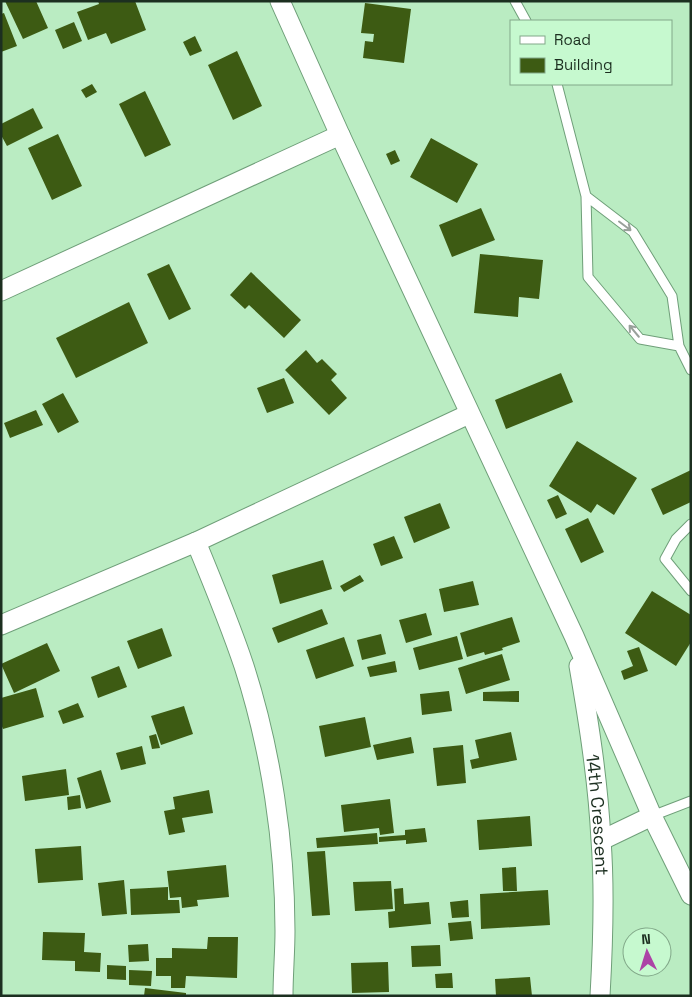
<svg xmlns="http://www.w3.org/2000/svg" width="692" height="997" font-family="'Space Grotesk',sans-serif">
<rect width="100%" height="100%" fill="#baecc2"/>
<path fill="#3d5b13" d="M5,1H36L48,28L23,39Z
M98,1H135L146,30L111,44L106,33L88,40L77,12L99,4Z
M365,3L411,9L404,63L363,58L365,41L373,42L374,34L361,33Z
M4,13L17,46L1,52V14Z
M74,22L82,41L63,49L55,30Z
M195,36L202,51L190,56L183,42Z
M237,51L262,106L233,120L208,65Z
M92,84L97,92L86,98L81,90Z
M145,91L171,145L145,157L119,104Z
M33,108L43,128L7,146L1,135V124Z
M58,134L82,186L52,200L28,148Z
M431,138L478,164L457,203L410,177Z
M395,150L400,161L391,165L386,154Z
M481,208L495,240L452,257L439,225Z
M480,254L543,260L539,299L519,297L518,317L474,313Z
M169,264L191,309L169,320L147,274Z
M251,272L301,320L284,338L249,305L245,309L230,295Z
M129,302L148,343L76,378L56,338Z
M306,350L317,363L322,359L337,374L331,380L347,398L329,415L285,370Z
M561,373L573,402L506,429L495,400Z
M284,378L294,403L267,413L257,388Z
M63,393L79,422L58,433L42,404Z
M36,410L43,425L10,438L4,423Z
M577,441L637,478L614,515L597,504L591,513L549,486Z
M691,470V502L663,515L651,489Z
M558,495L567,514L556,519L547,500Z
M440,503L450,528L414,543L404,517Z
M588,518L604,552L581,563L565,529Z
M394,536L403,558L381,566L373,544Z
M323,560L332,589L280,604L272,575Z
M360,575L364,581L344,592L340,586Z
M473,581L479,605L444,612L439,589Z
M652,591L691,615V642L676,666L625,633Z
M322,609L328,624L278,643L272,628Z
M426,613L432,635L406,643L399,620Z
M512,617L520,642L502,648L503,650L485,655L484,652L467,657L460,633Z
M162,628L172,656L138,669L127,641Z
M381,634L386,654L362,660L357,640Z
M457,636L463,659L419,670L413,648Z
M344,637L354,666L316,679L306,650Z
M47,643L60,671L14,693L1,664Z
M639,647L648,671L624,680L621,671L633,666L627,651Z
M502,654L510,680L466,694L458,668Z
M395,661L397,672L370,677L367,667Z
M119,666L127,687L98,698L91,677Z
M36,688L44,717L3,729L1,724V698Z
M449,691L452,711L422,715L420,694Z
M519,691V702L483,701V692Z
M78,703L84,717L63,724L58,711Z
M184,706L193,734L161,745L151,716Z
M365,717L371,747L325,757L319,726Z
M511,732L517,760L472,769L470,760L479,758L475,740Z
M156,734L160,748L152,749L149,736Z
M411,737L414,753L377,760L373,745Z
M463,745L466,783L437,786L433,748Z
M142,746L146,764L121,770L116,753Z
M66,769L69,795L25,801L22,776Z
M101,770L111,802L86,809L77,778Z
M209,790L213,813L182,818L185,832L169,835L164,811L175,809L173,797Z
M80,795L81,808L68,810L67,797Z
M390,799L394,833L380,835L379,828L344,832L341,805Z
M530,816L532,846L479,850L477,820Z
M425,828L427,842L406,844V840L379,842V837L405,835V830Z
M377,833L378,844L317,848L316,838Z
M81,846L83,880L38,883L35,849Z
M325,851L330,915L312,916L307,852Z
M226,865L229,897L197,900L198,906L182,908L181,897L170,898L167,871Z
M516,867L517,891H503L502,868Z
M124,880L127,914L102,916L98,883Z
M391,881L393,909L355,911L353,882Z
M168,887V900H179L180,913L131,915L130,889Z
M403,888L404,904L429,902L431,924L389,928L388,912L395,911L394,889Z
M548,890L550,925L481,929L480,894Z
M468,900L469,917L452,918L450,902Z
M471,921L473,939L450,941L448,923Z
M43,932L85,933L84,952L101,953L100,972L75,971V961L42,960Z
M208,937H238L237,978L186,976L185,988H171V976H156V958H172V948L207,949Z
M148,944L149,961L129,962L128,945Z
M440,945L441,966L412,967L411,946Z
M388,962L389,992L352,993L351,963Z
M107,965L126,966V980L107,979Z
M129,970L152,971L151,986L129,985Z
M452,973L453,988H436L435,974Z
M530,977L532,996H496L495,979Z
M145,988L186,993V996H144Z"/>
<g fill="none" stroke-linecap="round" stroke-linejoin="round">
<defs>
<path id="service" d="M515,1L526,21
M557,84L586,196L588,277L640,339L679,346
M586,196L633,232L672,296L679,346L691,370
M691,524L676,539L665,559L691,591
M652,816L691,801"/>
<g id="minor">
<path d="M280,1L340,135L574,636L652,816L691,895"/>
<path d="M1,291L340,135"/>
<path d="M196,542C213,583 230,624 244,666C271,750 285,843 285,931C285,953 283,974 283,996"/>
<path d="M1,625L196,542L469,414"/>
<path id="s1" d="M579,666C589,724 598,781 601,840C605,892 603,944 600,996"/>
<path d="M602,840L652,816"/>
</g>
</defs>
<use href="#service" stroke="#6f9f79" stroke-width="11"/>
<use href="#minor" stroke="#6f9f79" stroke-width="21"/>
<use href="#service" stroke="#fff" stroke-width="9"/>
<use href="#minor" stroke="#fff" stroke-width="19"/>
</g>
<defs><path id="oneway-shaft" d="M-6 0H5M1.5-3L5.5 0L1.5 3" fill="none" stroke-width="1.6" stroke-linecap="round" stroke-linejoin="round" transform="scale(1.25)"/></defs>
<g stroke="#99a19b">
<use href="#oneway-shaft" transform="translate(625 226) rotate(37)"/>
<use href="#oneway-shaft" transform="translate(634 331) rotate(-130)"/>
</g>
<g text-anchor="middle" dominant-baseline="central" stroke-width="5" stroke-linejoin="round" paint-order="stroke">
<g font-size="18" fill="#1c2f20" stroke="#c6f9cf">
<text stroke="none"><textPath href="#s1" startOffset="150">14th Crescent</textPath></text>
</g>
</g>
<rect width="692" height="997" fill="none" stroke="#1c2f20" stroke-width="5"/>
<rect x="510" y="20" width="162" height="65" fill="#c6f9cf" stroke="#82a889"/>
<rect x="520" y="36" width="25" height="8" fill="#ffffff" stroke="#82a889"/>
<text x="554" y="45" font-size="15" fill="#1c2f20">Road</text>
<rect x="520" y="58" width="25" height="15" fill="#3d5b13" stroke="#82a889"/>
<text x="554" y="70" font-size="15" fill="#1c2f20">Building</text>
<g transform="translate(647 952) rotate(356)"><circle r="24" fill="#c6f9cf" stroke="#82a889"/>
<path d="M0-4L9 19L0 12L-9 19Z" fill="#ac43a6"/>
<text y="-8" font-size="14" font-weight="bold" text-anchor="middle" fill="#1c2f20">N</text>
</g>
</svg>
